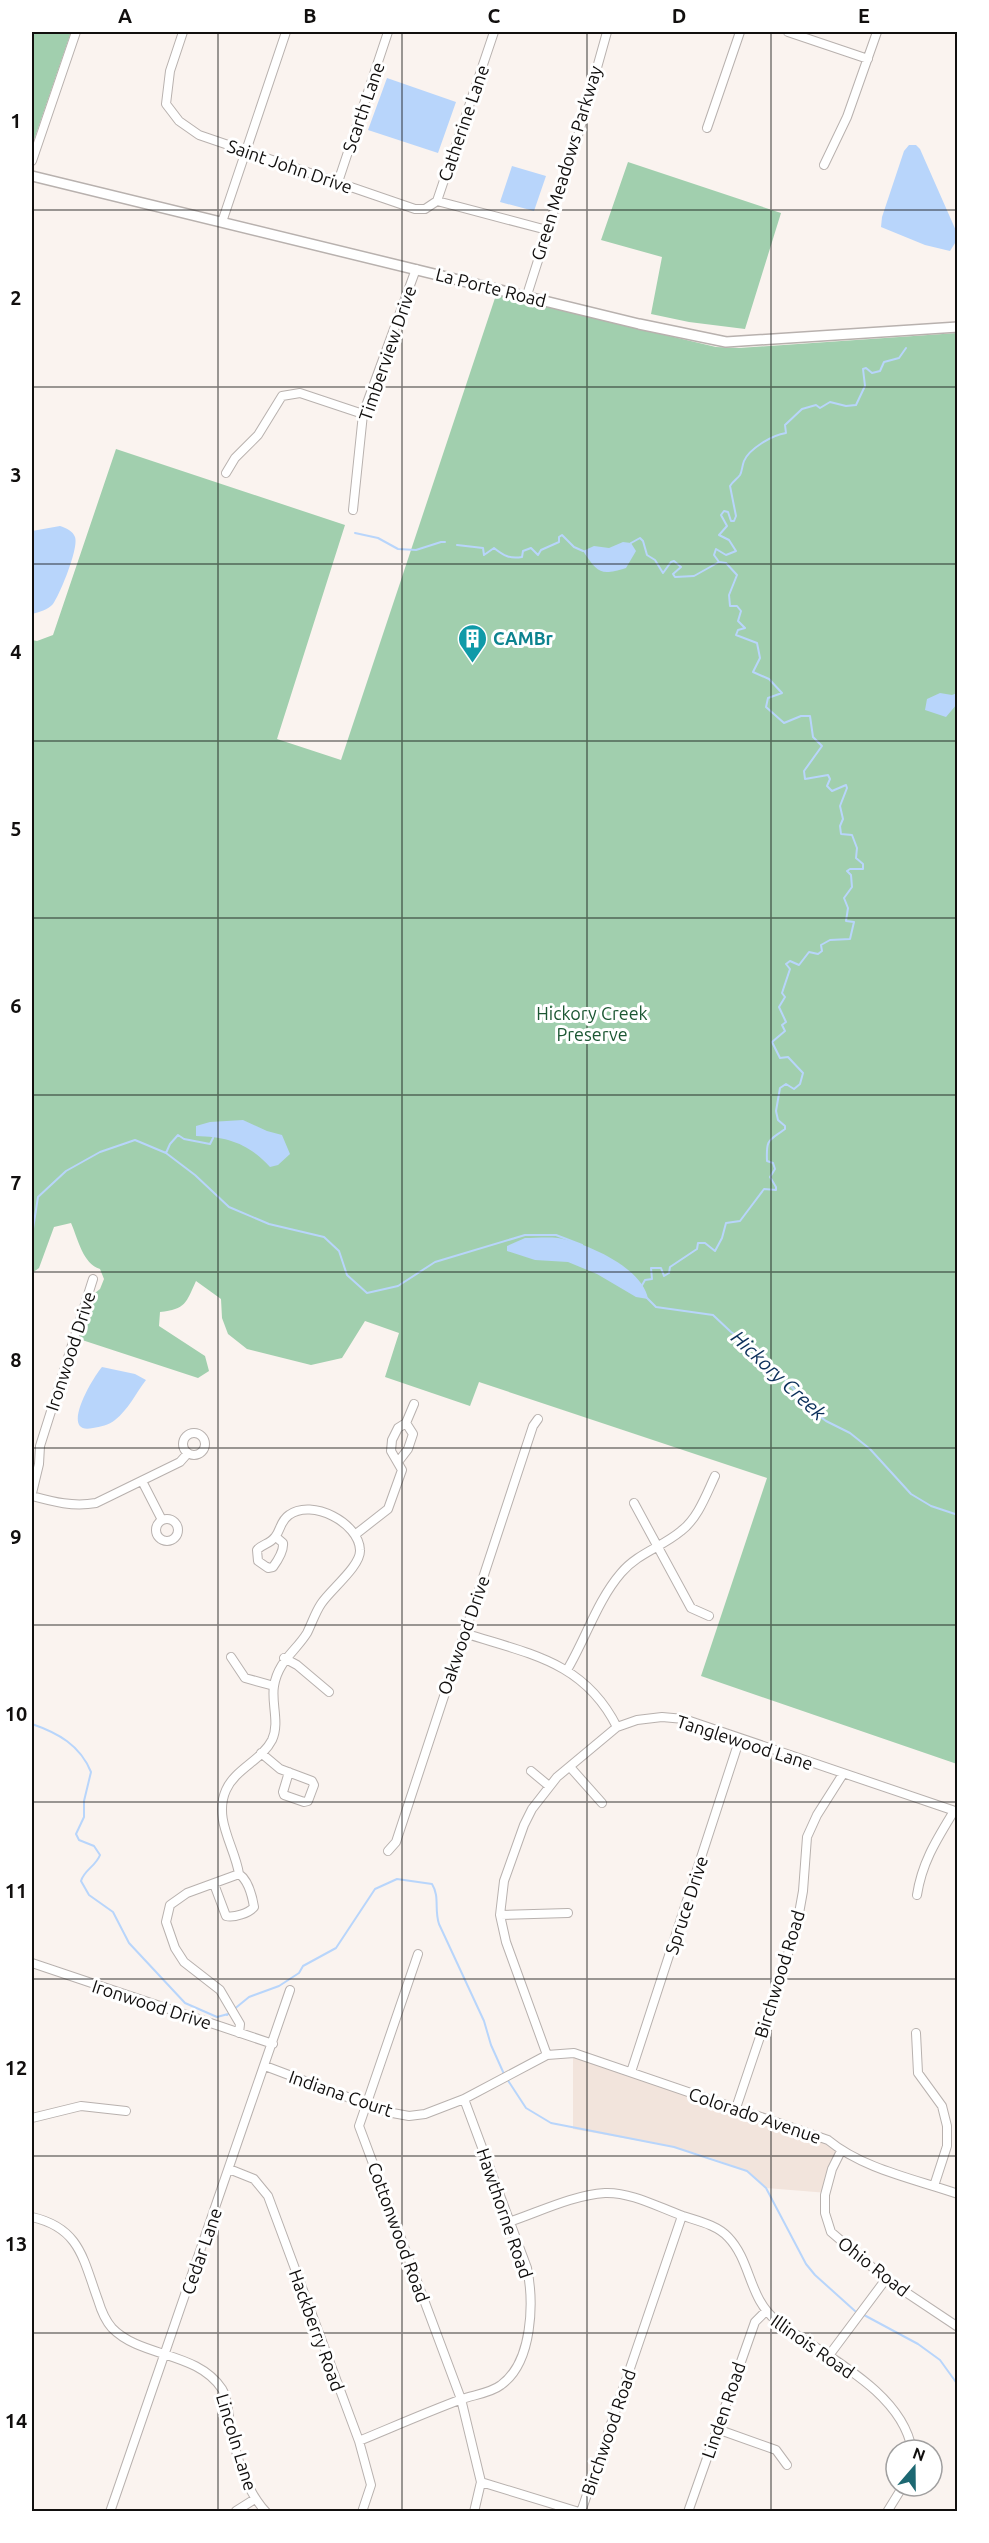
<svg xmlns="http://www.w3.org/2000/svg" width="989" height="2543" font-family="Ubuntu,sans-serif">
<rect width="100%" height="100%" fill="#faf3ef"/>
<path fill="#f2e4dc" d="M573,2056L828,2141L842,2154L828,2193L766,2188L747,2171L706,2156L674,2147L573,2129Z"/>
<path fill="#a1cfae" d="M32,32H71L32,146Z
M628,162L781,213L745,329L689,322L651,314L662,257L601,240Z
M496,295L716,347L739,348L957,333V1764L701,1676L767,1478L479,1382L470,1406L385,1377L399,1333L365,1321L342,1358L311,1365L247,1349L228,1334L222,1318L221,1299L196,1281C186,1303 186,1309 160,1312L159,1326L205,1356L209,1371L198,1378L79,1339L95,1293L100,1289L104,1279L100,1269C83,1264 78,1239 71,1223L54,1227L39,1268L32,1273V640L37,641L53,635L116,449L345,525L277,739L341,760Z"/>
<path fill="#b8d5fb" d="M387,78L456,102L438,153L368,130Z
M909,145H916L920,149L957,233V240L950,251L925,245L881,227L882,217L904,151Z
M512,166L546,176L534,211L500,202Z
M60,526C66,528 73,531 75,537C79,548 60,594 53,604C48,610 39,612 32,614V531Z
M623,542L631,543L636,551L626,568C600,576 598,573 583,551L594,546L609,548Z
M940,693L952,695L957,693V704L946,717L925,710L927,699Z
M243,1120L267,1131L282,1135L290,1154L278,1165L270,1167C248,1143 228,1137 196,1136V1126L210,1122Z
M525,1238C535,1238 547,1237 558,1238C587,1243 643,1268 648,1299L636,1297L597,1274L568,1262L535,1260L507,1251V1246Z
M102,1367L135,1374L146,1380C136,1393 128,1410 115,1420C109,1425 100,1427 93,1428C58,1436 93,1377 102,1367Z"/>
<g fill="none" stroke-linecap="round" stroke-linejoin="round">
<path stroke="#b8d5fb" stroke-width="2" d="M355,533L378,538L398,549L416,550L441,542H445
M631,543L640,538L643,541L647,555L655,560L663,573L671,562L674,561L681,567L673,574L675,577L694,576L719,562L726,563L737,575L729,595L730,606H737L741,611L738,621L745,628L738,630L736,635L757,643L760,658L753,672L769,679L782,693L768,698L766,707L784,723L801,716H810L813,737L822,746L804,771L805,779L828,775L830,779L827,786L832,791L846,785L847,788L840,806L843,819L840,826L841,834L852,835L857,848L856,858L863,864V869H850L847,871L851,875L852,887L844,898L848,908L846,921L854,922L850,939L830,940L821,945L822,951L818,954L809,952L799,965L790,961L786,964L790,969L782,993L785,997L779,1007L786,1022L782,1025L785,1031L772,1042L780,1058L788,1057L803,1073L800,1084L794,1089L786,1084L780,1088L776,1111L778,1120L785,1126V1129C769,1141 766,1138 767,1161L773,1163L775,1169L770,1177L776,1187V1190L764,1189L740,1221L726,1223L722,1238L715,1251L705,1243H698L697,1249L670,1267L669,1273L664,1276L661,1268H651L652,1279L645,1280L641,1287
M457,545L483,548L484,555L494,548C504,556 510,559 522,557L523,551L531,548L538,555L541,550L559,542V537L562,535L574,547L583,551
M719,562L714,555L716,549L726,555L736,551L729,540L719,535L727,526L721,515L724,511L728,512L731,521H734L736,516L730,486C733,481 737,479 740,475C742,472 742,466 744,461C749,449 772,435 786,433L785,425L802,409L816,405L820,408L830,402L846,406L856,405L865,386L863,369L866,368L872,373L880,371L884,362L899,358L906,348
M166,1153L170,1144L178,1135L184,1139L210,1144L213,1138
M32,1235L38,1197L66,1171L100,1152L135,1140L166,1153L195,1175L229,1207L269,1224L324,1237L339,1251L347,1275L367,1293L398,1286L435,1262L525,1235H556L582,1245
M646,1297L656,1307L713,1315L731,1332L761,1352L813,1411L826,1421L850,1433L870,1449L911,1494L931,1506L958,1515
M32,1724C58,1733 80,1745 91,1772L84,1801V1817L76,1834L79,1840L94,1846L100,1855C96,1866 84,1870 81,1881L89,1895L113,1912L129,1943L185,2003L217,2017L228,2014
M227,2015L249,1997L279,1986L299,1973L303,1966L336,1948L375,1889L397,1879L432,1884C440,1897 434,1909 439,1924L484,2021L491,2045L504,2074
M507,2079L526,2108L551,2123L674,2147L747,2171L766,2188L806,2264L815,2275L855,2311
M864,2315L918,2344L940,2360L958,2385"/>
<defs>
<path id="minor" d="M183,32L170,71L166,104L179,121L199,135L415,209H425L437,201L494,32
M788,32L868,59
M707,128L740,32
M32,161L76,32
M824,165L847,117L877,32
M338,182L388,32
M437,201L547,230
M222,222L286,32
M527,295L579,132L607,32
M226,473L235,458L258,435L282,396L300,393L363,414
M353,510L363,414L416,269
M183 1444a11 11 0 1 1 22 0a11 11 0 1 1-22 0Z
M398,1462L408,1449L413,1434L406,1423
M142,1481L162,1520
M32,1493L39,1464L40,1446L93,1279
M32,1496C54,1502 73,1507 96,1503L180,1462L188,1453
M634,1503L691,1608L709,1616
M156 1530a11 11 0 1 1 22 0a11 11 0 1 1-22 0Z
M356,1534L388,1509L402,1470L391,1451L392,1440L398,1428L406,1423L414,1404
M464,1633C529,1654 584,1661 617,1727
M231,1657L245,1678L274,1686
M284,1658L297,1665L329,1692
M567,1670C586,1638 597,1601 621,1573C638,1553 662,1547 681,1531C698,1518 706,1495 715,1476
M261,1753L280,1769L312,1781L314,1785L308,1801L304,1802L284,1795L283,1792L289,1772
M570,1767L602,1803
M531,1771L549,1786
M388,1851L396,1842L533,1426L538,1419
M239,1874C235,1847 213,1819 226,1790C235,1769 262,1760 272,1740C280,1723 271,1703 274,1686C278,1661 296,1651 307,1633C312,1623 315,1613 321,1604C330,1590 361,1566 360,1550C359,1523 312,1498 289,1515C280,1521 281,1530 275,1537C270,1544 262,1544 257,1550L258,1561L268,1568L273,1567C278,1560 284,1551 283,1543L276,1537
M239,1874L187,1893L170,1905L166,1922L175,1948L184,1962L220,1990L240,2024L239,2033
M214,1884L226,1916C234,1918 249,1913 254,1907C252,1895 248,1880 239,1874
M917,1895C922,1862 937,1839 954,1811
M500,1915L568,1913
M418,1954L359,2126L461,2399L481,2482L474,2512
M32,1963L273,2044
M916,2033L918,2073L942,2106L947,2126V2146L934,2186
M547,2055L506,1942L500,1915L504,1881L524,1825L532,1809L557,1777L617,1727L637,1720L662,1717L684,1719L958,1812
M265,2066L387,2112L409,2116L425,2114L464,2099L547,2055L574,2053L828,2140C863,2169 915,2179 958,2194
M631,2072L740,1738
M736,2108L796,1930L803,1891L807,1837L817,1815L843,1774
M32,2118L81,2106L126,2111
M841,2151L832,2169L825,2195V2213L831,2232L886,2279L958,2327
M229,2169L254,2179L268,2196L359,2441L371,2485L362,2512
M32,2217C80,2228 83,2259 98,2300C101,2310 105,2320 112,2328C141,2358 197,2351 222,2389C228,2398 228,2413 230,2424C236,2455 244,2488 266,2512
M509,2222C539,2212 573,2195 605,2193C631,2192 658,2207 683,2216C698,2221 717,2225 728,2237C752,2262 748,2299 778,2322C822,2355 902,2390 912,2450
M830,2354L886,2279
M717,2429L776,2450L787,2465
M359,2441C393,2427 427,2412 462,2399C473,2395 491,2393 501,2385C533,2362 534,2302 527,2268L464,2099
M481,2482L579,2512
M236,2511L255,2499
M110,2512L290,1990
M581,2512L682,2216
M688,2512L755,2322L765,2312
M887,2512L903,2486"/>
<path id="tertiary" d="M32,176L639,324L726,342L958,327"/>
</defs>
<use href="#minor" stroke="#b8b1ae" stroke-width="10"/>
<use href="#tertiary" stroke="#b8b1ae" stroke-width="12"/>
<use href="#minor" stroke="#fff" stroke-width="8"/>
<use href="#tertiary" stroke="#fff" stroke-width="9"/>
</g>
<path fill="none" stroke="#110f0e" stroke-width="1.5" stroke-opacity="0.55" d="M218,32V2512M402,32V2512M587,32V2512M771,32V2512M32,210H958M32,387H958M32,564H958M32,741H958M32,918H958M32,1095H958M32,1272H958M32,1448H958M32,1625H958M32,1802H958M32,1979H958M32,2156H958M32,2333H958"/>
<defs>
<symbol id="building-pin" viewBox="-11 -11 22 30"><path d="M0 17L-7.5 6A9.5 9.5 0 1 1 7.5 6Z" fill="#0f9aa8" stroke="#fff"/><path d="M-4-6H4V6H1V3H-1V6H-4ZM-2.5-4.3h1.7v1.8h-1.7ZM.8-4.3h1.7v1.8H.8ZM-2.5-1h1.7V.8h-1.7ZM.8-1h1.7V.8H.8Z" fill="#fff"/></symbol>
</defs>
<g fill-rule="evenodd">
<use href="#building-pin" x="456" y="622" width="33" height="45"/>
</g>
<g text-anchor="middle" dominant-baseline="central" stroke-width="6" stroke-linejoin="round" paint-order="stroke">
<g font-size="18" fill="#110f0e" stroke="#fff">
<text transform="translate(363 107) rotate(-71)">Scarth Lane</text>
<text transform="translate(463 123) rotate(-71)">Catherine Lane</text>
<text transform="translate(566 163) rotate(-73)">Green Meadows Parkway</text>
<text transform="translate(290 166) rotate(19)">Saint John Drive</text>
<text transform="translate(491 287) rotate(14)">La Porte Road</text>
<text transform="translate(387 353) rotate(-71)">Timberview Drive</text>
<text transform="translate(70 1351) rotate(-72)">Ironwood Drive</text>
<text transform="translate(463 1635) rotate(-71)">Oakwood Drive</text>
<text transform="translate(745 1742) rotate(18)">Tanglewood Lane</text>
<text transform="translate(686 1905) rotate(-72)">Spruce Drive</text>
<text transform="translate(779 1974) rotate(-73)">Birchwood Road</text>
<text transform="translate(152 2004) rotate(18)">Ironwood Drive</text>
<text transform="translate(341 2093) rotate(19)">Indiana Court</text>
<text transform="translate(755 2115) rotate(19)">Colorado Avenue</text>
<text transform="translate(505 2213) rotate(71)">Hawthorne Road</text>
<text transform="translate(399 2232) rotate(70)">Cottonwood Road</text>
<text transform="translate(201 2251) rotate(-71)">Cedar Lane</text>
<text transform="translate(874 2266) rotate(38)">Ohio Road</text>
<text transform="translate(317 2330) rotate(70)">Hackberry Road</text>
<text transform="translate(813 2346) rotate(35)">Illinois Road</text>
<text transform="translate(723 2410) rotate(-71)">Linden Road</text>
<text transform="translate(608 2432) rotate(-71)">Birchwood Road</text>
<text transform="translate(237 2442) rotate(73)">Lincoln Lane</text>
</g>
<g font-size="18" font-weight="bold" fill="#0d838f" stroke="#fff" text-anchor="start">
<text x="493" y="638">CAMBr</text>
</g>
<g font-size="18" fill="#1c5733" stroke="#fff">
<text x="592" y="1013">Hickory Creek<tspan x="592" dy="21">Preserve</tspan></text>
</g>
<g font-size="20" font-style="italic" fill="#0b2f5a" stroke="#fff">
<text transform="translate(779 1375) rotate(43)">Hickory Creek</text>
</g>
</g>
<rect width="989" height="2543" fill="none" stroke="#ffffff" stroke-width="66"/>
<g transform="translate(914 2468) rotate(20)"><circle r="28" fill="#ffffff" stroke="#a09f9f" stroke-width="1.5"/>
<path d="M0-4.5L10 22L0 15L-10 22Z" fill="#1d6872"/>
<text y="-9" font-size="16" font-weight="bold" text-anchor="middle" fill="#110f0e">N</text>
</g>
<rect x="33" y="33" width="923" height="2477" fill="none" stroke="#110f0e" stroke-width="2"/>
<g font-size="20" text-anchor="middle" font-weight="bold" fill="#110f0e">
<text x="125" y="23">A</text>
<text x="310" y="23">B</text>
<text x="494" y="23">C</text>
<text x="679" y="23">D</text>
<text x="864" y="23">E</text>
<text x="16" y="128">1</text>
<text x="16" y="305">2</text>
<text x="16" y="482">3</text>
<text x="16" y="659">4</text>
<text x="16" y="836">5</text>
<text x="16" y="1013">6</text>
<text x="16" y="1190">7</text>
<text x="16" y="1367">8</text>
<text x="16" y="1544">9</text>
<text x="16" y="1721">10</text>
<text x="16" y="1898">11</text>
<text x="16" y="2075">12</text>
<text x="16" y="2251">13</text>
<text x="16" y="2428">14</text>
</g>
</svg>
